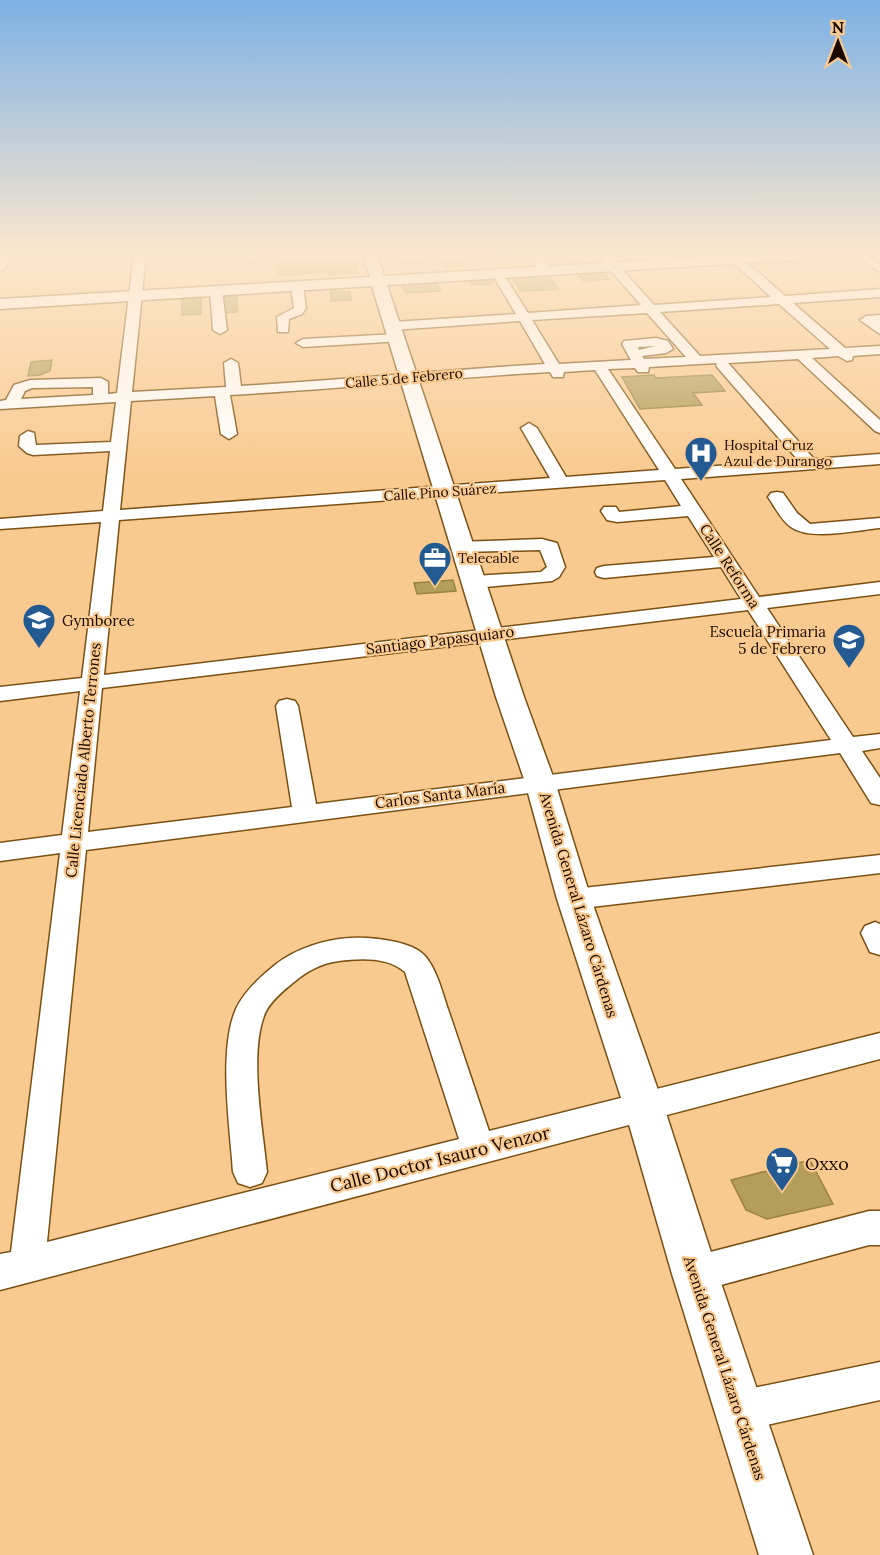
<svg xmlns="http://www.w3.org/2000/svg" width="880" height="1555" font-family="Lora,serif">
<rect width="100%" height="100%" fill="#f9ca90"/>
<path fill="#b49e59" stroke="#988340" stroke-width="1.5" d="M293,255H333L335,261H325L327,272L278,275L275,256Z
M439,255L442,262L402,263L400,256Z
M441,255H461L465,265L445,266Z
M354,260L358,273L328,274L325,261Z
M577,272L605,274L609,279L584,282Z
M547,274L558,289L521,291L512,276Z
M476,278L492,279L493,282L489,285L472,284L470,281Z
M436,282L441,291L406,293L401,284Z
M331,291L350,292L351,300L331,301Z
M201,296V314L182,315V297Z
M237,296V312L222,313L221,297Z
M52,360L50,371L40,375L28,376L31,362Z
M654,375L656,378L712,375L725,391L693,393L702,405L640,409L622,377Z
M453,580L456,591L417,594L414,583Z
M810,1160L833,1204L767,1219L746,1210L731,1180Z"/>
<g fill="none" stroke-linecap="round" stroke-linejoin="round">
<defs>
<path id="minor" d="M0,255H12L4,270L0,271Z
M134,255H146L132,392L226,387L224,363L231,359L238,363L241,386C343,380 443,370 545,364L520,321L393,330L386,326L393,322L516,314L492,274L498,270L502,272L528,313L641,305L597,255H609L654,305L771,297L736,265L708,255C747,255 757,272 785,296L880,289V297L793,303L845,348L880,346V354L853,356L852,360L847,361L838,356L812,358L880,420V433L875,431L798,359L728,363L814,459L880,454V464L681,479L759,597L880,582V594L767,608L853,737L880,734V748L862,751L880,778V805L871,803L840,753L86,850L47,1242L459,1139L405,972C389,957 360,958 339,961C322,963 307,971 294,982C284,990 268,1003 264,1016C249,1056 263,1130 267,1172L262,1183L250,1187L238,1183L233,1172C230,1127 218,1050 236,1009C244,992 260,977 275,965C295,949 325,939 351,938C371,937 412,941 425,956C438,971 443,996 450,1015C463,1054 476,1092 489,1131L880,1033V1059L0,1290V1254L11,1252L60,853L0,861V843L62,835L80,691L0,701V687L82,678L101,522L0,529V519L103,511L110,451L33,455L27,453L19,446L20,436L28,431L34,433L36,445L111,442L116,402L0,409V401L6,400L14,385L30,380L101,378L108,382V394L117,393ZM779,304L830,349L700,356L660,312ZM647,313L686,357L644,359L642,356L666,353L673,349L668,341L656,338L624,341L622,344L631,360L559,364L532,320ZM655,346L639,350L638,347ZM716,363L717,367L798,460L675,469L608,369L635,368L638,372H648L649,367ZM595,370L659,470L566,477L537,428L529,423L521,428L550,478L120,510L131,401L215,396L221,434L229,439L237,434L230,395C337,389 443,378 550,372L553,377H563L564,372ZM93,387V395L21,399L25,391L32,388ZM665,480L681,506L619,512L616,507H604L601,511L607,520L617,522L688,516L714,557L604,566L597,568L595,572L597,576L604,578L721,567L741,599L104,675L119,520ZM748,610L831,740L316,804L298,706L295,701L287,699L279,701L276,706L292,807L88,832L102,688Z
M247,255H259L260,260L254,263L250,262Z
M528,255H540L548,267L546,269H538Z
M855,255H868L880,264V272Z
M297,282L303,286L306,308L302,314L289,319L288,332H278L277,317L294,308L291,286Z
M216,287L222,291L227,330L220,334L213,330L210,291Z
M880,315V334L860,320L866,316Z
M397,334L404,338L402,341L303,347L296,343L303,339Z
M777,492L783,493L797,513L810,524L880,518V528C857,530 810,541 791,527C781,520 775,507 768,497L771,493Z
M542,539L557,543L565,567L559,577L552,581L474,588L467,586L464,582L467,578L474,576L541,572L547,567L540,550L463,552L457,550L454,546L457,542Z
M880,855V873L574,909L564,906L561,899L564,892L574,889Z
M875,922L880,924V955L870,952L861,933L865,926Z
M869,1211H880V1245H869L695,1292L682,1287L677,1274L682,1261L695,1256Z
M880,1362V1400L739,1431L725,1425L719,1411L725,1397L739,1391Z"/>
<path id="major" d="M363,255H377L384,276L738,255H816L809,259L387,285L524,697L555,782L591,899L664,1107L718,1274L813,1555H759L672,1274L624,1107L557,899L525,782L496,697L372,286L0,309V299L370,277Z"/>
</defs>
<use href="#minor" stroke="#795115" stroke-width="3"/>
<use href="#major" stroke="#795115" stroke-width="3"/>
<use href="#minor" fill="#fff" fill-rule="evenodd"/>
<use href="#major" fill="#fff" fill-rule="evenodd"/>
</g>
<linearGradient id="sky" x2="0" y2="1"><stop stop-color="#7db1e5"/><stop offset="0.54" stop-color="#fce7cd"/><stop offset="1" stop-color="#fce7cd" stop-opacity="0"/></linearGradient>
<rect width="880" height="473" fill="url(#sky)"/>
<defs>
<symbol id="hospital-pin" viewBox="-11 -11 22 30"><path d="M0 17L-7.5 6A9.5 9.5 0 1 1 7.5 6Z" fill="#235a92" stroke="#f9ca90"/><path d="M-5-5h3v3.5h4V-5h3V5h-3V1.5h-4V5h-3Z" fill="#fff"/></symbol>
<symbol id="office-pin" viewBox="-11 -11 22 30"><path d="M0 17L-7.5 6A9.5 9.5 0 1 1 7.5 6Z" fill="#235a92" stroke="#f9ca90"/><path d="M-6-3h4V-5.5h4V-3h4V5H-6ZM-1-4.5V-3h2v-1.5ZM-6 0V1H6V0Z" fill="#fff"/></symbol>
<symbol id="school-pin" viewBox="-11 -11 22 30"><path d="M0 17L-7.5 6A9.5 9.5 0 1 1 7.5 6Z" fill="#235a92" stroke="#f9ca90"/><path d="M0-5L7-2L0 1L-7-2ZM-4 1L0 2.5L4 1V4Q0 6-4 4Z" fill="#fff"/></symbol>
<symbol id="supermarket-pin" viewBox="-11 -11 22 30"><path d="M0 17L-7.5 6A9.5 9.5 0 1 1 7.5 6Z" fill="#235a92" stroke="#f9ca90"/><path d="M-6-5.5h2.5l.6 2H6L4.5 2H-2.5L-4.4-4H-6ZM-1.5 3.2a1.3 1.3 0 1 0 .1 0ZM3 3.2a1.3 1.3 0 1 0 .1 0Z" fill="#fff"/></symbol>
</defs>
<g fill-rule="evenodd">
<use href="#hospital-pin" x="682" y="434" width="38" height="52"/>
<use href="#office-pin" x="416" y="539" width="38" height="52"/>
<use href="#school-pin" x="20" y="601" width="38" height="52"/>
<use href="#school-pin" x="830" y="621" width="38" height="52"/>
<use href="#supermarket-pin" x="763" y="1144" width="38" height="52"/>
</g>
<g text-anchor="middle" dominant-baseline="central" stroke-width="4.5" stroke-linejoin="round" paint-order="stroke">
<g font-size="14" fill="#190900" stroke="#f9ca90">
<text transform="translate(404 378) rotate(-5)">Calle 5 de Febrero</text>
<text transform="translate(440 492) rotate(-4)">Calle Pino Suárez</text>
</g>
<g font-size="14" fill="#190900" stroke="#f9ca90" text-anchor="start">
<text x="724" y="445">Hospital Cruz<tspan x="724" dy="16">Azul de Durango</tspan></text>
<text x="458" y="558">Telecable</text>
</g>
<g font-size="15" fill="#190900" stroke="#f9ca90">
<text transform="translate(730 566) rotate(57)">Calle Reforma</text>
<text transform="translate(440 640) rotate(-7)">Santiago Papasquiaro</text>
<text transform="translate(83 760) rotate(-84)">Calle Licenciado Alberto Terrones</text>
<text transform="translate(440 795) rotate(-7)">Carlos Santa María</text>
<text transform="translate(579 905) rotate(73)">Avenida General Lázaro Cárdenas</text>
<text transform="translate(725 1368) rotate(72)">Avenida General Lázaro Cárdenas</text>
</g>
<g font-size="15" fill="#190900" stroke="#f9ca90" text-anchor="start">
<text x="62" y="620">Gymboree</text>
<text x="826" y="631" text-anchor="end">Escuela Primaria<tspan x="826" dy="17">5 de Febrero</tspan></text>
</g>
<g font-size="18" fill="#190900" stroke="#f9ca90">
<text transform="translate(440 1159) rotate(-14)">Calle Doctor Isauro Venzor</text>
</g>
<g font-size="18" fill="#190900" stroke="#f9ca90" text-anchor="start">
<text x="805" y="1163">Oxxo</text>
</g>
</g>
<g transform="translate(838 42)" stroke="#f9ca90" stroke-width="4.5" paint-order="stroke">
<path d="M0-4.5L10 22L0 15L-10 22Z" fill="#190900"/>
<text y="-9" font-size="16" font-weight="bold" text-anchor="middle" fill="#190900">N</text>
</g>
</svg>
